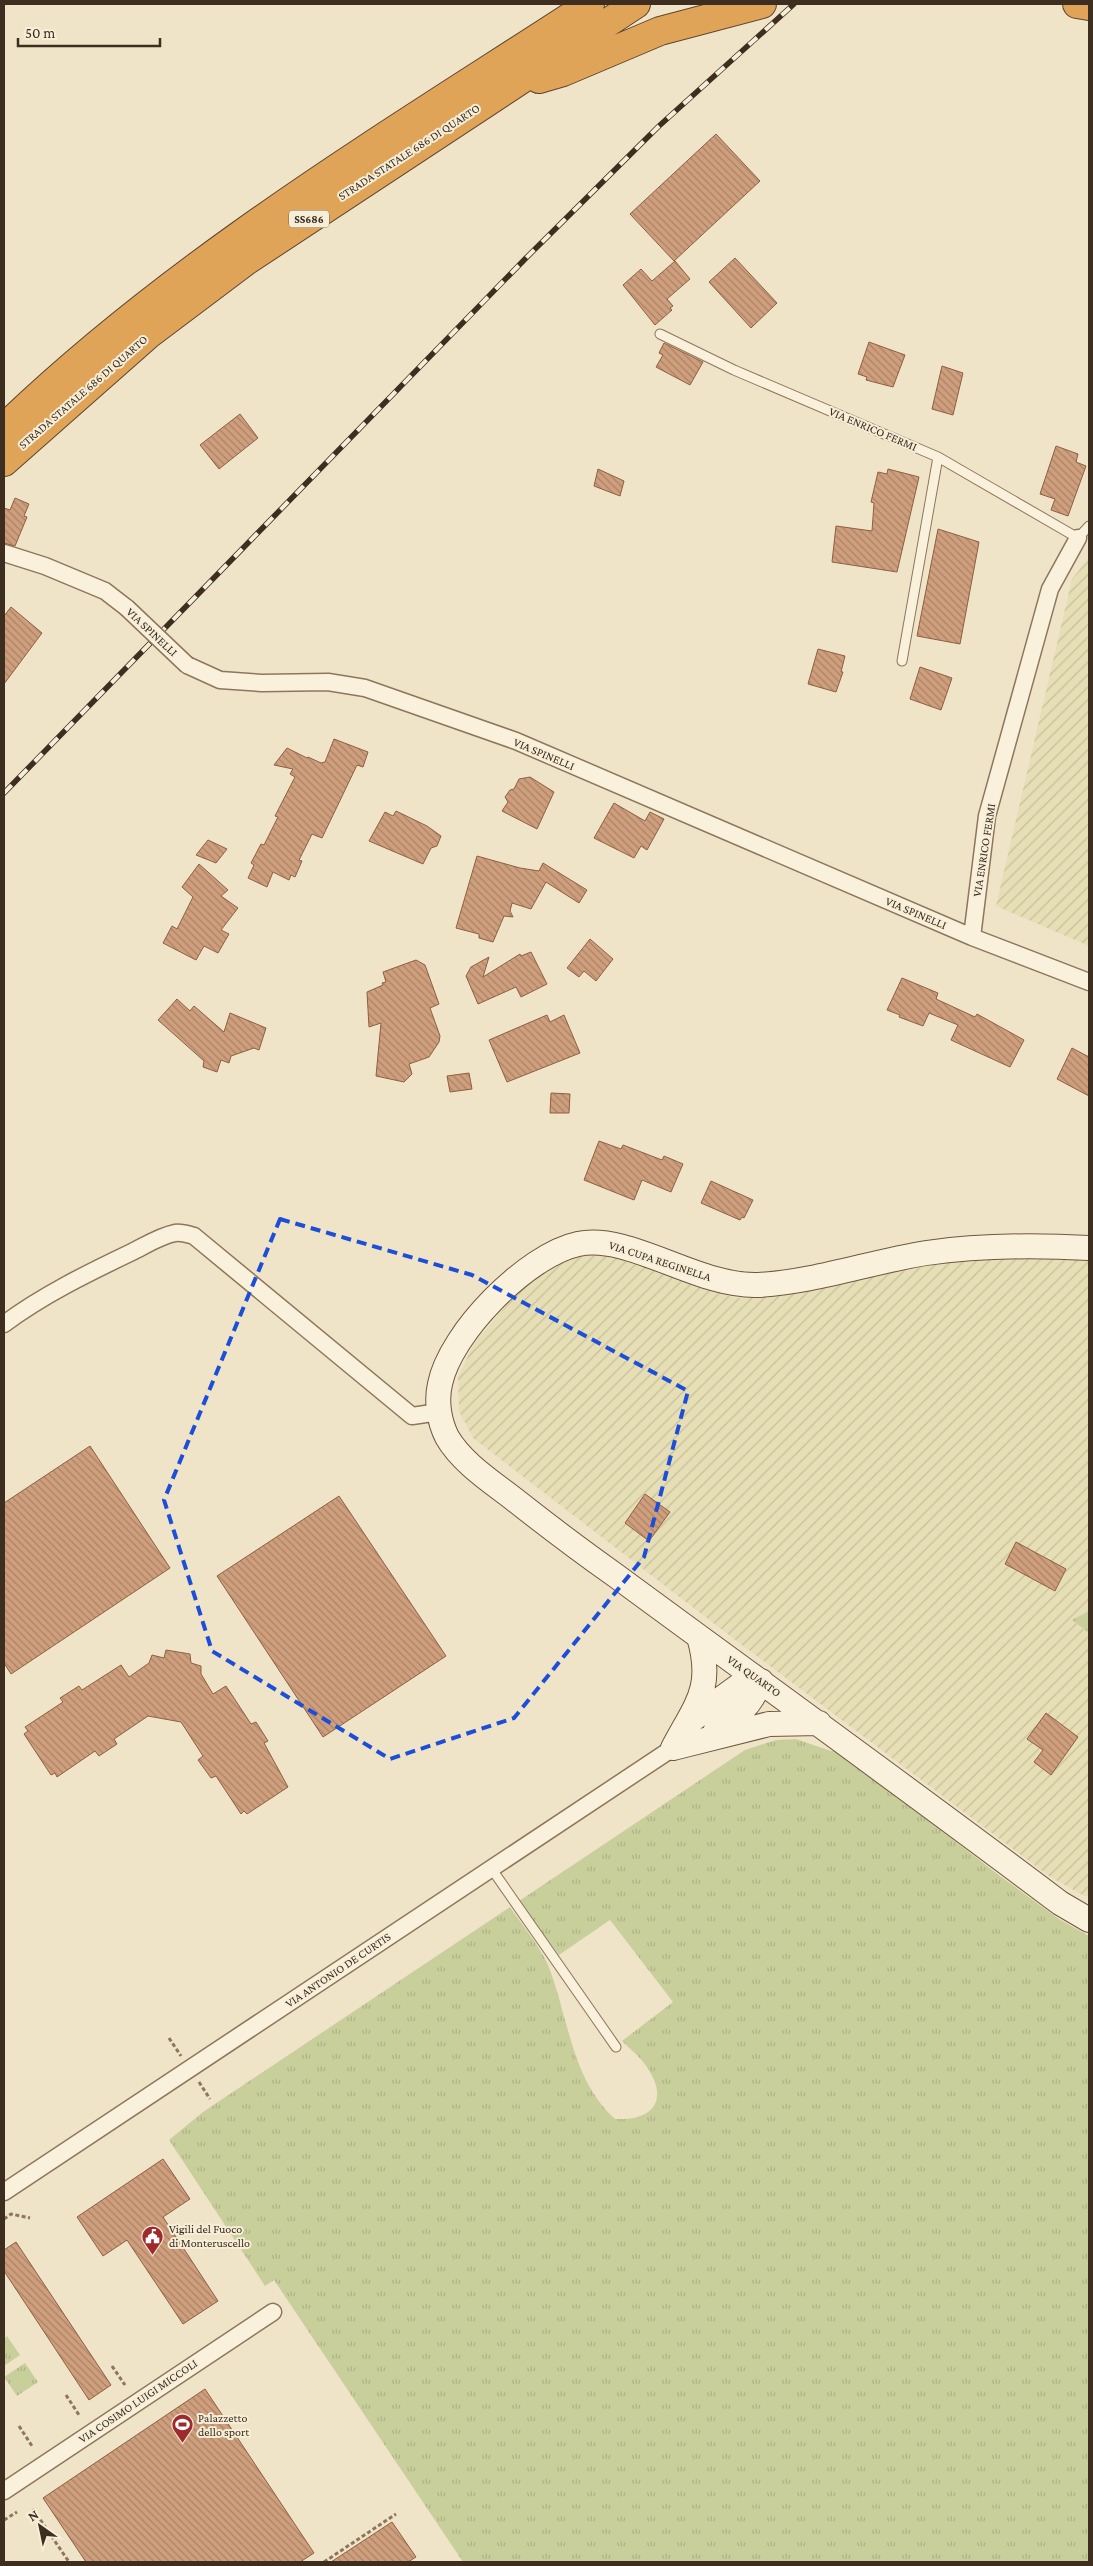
<svg xmlns="http://www.w3.org/2000/svg" width="1093" height="2566" font-family="'Crimson Pro',serif">
<defs>
<pattern id="farmland-furrows" width="10" height="10" patternUnits="userSpaceOnUse" patternTransform="scale(1.25)"><rect width="10" height="10" fill="#e6deb5"/><path d="M-1 1l2-2M0 10L10 0M9 11l2-2" fill="none" stroke="#c6bf9b"/></pattern>
<pattern id="grass-tufts" width="24" height="20" patternUnits="userSpaceOnUse" patternTransform="scale(1.25)"><rect width="24" height="20" fill="#c9cf9b"/><path d="M3 7l-1-3M5 7V3M7 7l1-3M15 17l-1-3M17 17v-4M19 17l1-3" fill="none" stroke="#aeb285"/></pattern>
<pattern id="building-back-hatch" width="6" height="6" patternUnits="userSpaceOnUse" patternTransform="scale(1.25)"><rect width="6" height="6" fill="#cf9f7d"/><path d="M-1 5l2 2M0 0l6 6M5-1l2 2" fill="none" stroke="#a98266"/></pattern>
</defs>
<rect width="100%" height="100%" fill="#f0e4c8"/>
<path fill="url(#farmland-furrows)" d="M1089,558V946L996,906L1072,579Z
M601,1252L735,1298L784,1295L899,1269L982,1257L1089,1260V1611L1072,1620L1089,1633V1896H1084L1049,1876L734,1639L473,1438L459,1411L458,1377L474,1343L516,1295L565,1255Z"/>
<path fill="url(#grass-tufts)" d="M1089,1611V1633L1072,1620Z
M796,1739L831,1751L838,1750L1000,1876L1059,1919L1089,1936V2562H463L274,2280L265,2286L169,2140L203,2112L510,1907C522,1925 539,1945 548,1965C569,2018 571,2079 615,2119C656,2121 670,2097 644,2063C638,2055 629,2048 622,2041L673,2002L610,1920L559,1955L519,1901L745,1750L776,1740Z
M7,2336L20,2355L4,2366V2339Z
M25,2363L38,2382L17,2396L4,2377Z"/>
<path fill="url(#building-back-hatch)" stroke="#8d5f41" d="M716,134L760,181L674,261L630,214Z
M735,258L777,303L751,328L709,282Z
M675,261L690,279L667,299L673,306L670,308L672,310L655,325L623,285L641,269L652,281Z
M869,342L905,355L893,387L866,380L867,377L858,374Z
M664,343L703,362L690,385L656,367L663,355L659,353Z
M942,366L963,373L953,415L932,409Z
M240,414L258,438L219,469L200,445Z
M1056,446L1078,454L1076,462L1086,466L1068,516L1051,510L1055,499L1040,494Z
M598,469L624,481L620,496L594,486Z
M888,469L919,477L897,572L832,562L836,526L872,531L874,503L871,502L878,472L887,474Z
M15,498L29,504L24,516L27,517L15,546L4,543V508L10,510Z
M938,529L979,542L960,644L917,636Z
M11,607L42,633L4,684V616Z
M818,649L845,656L841,672H843L836,692L808,684Z
M920,667L952,678L941,710L910,699Z
M334,739L368,752L363,767L357,765L322,838L312,834L299,860L302,861L295,877L291,875L289,880L273,872L267,887L248,878L254,865L251,863L261,844L264,845L278,817L275,816L295,777L290,774L293,769L274,765L287,748L307,758L308,757L321,763L325,762Z
M530,777L554,792L537,829L502,811L508,802L505,797L510,790L514,789L519,779Z
M614,803L645,821L650,812L664,819L647,850L641,846L634,858L594,838Z
M396,811L427,826L441,836L437,846L431,848L423,864L369,841L385,812L393,816Z
M208,840L227,849L216,863L196,855Z
M477,856L520,868L539,871L543,863L587,890L579,903L546,882L531,909L512,903L510,911L513,917L504,916L493,942L479,938V934L456,928Z
M199,864L228,890L221,896L238,908L221,930L229,934L218,953L204,946L196,960L163,943L172,926L177,929L193,897L182,887Z
M590,939L613,959L596,981L584,971L579,977L567,968Z
M531,952L547,984L521,997L516,987L478,1004L466,976L471,967L489,957L483,977L520,954L521,956Z
M416,960L425,965L439,1004L430,1008L440,1036L439,1042L429,1057L409,1064L412,1074L404,1082L376,1076L381,1023L369,1027L367,992L383,985L382,983L386,982L383,972Z
M902,978L938,993L936,999L975,1017L977,1014L1024,1040L1010,1067L951,1040L958,1025L929,1013L923,1026L899,1017L900,1015L887,1010Z
M177,999L190,1011L194,1006L224,1032L230,1013L266,1028L259,1050L254,1048L231,1056L229,1063L221,1060L217,1072L203,1067L204,1061L158,1020Z
M547,1015L550,1022L564,1015L580,1053L507,1082L489,1040Z
M1072,1048L1089,1057V1096L1057,1079Z
M469,1073L472,1089L450,1092L447,1076Z
M551,1093L570,1094L569,1113H550Z
M599,1141L621,1149L623,1145L662,1160L664,1156L683,1164L671,1192L642,1180L634,1200L584,1180Z
M711,1181L753,1200L744,1218L742,1217L740,1220L701,1203Z
M90,1446L170,1568L11,1674L4,1663V1503Z
M645,1494L670,1512L649,1541L625,1523Z
M339,1496L446,1656L323,1737L217,1576Z
M1016,1542L1066,1569L1055,1591L1005,1564Z
M166,1650L190,1654L191,1663L201,1666V1674L213,1694L226,1686L251,1724L256,1722L268,1741L264,1743L288,1787L247,1814L244,1811L241,1814L216,1776L211,1778L198,1760L203,1756L181,1722L148,1716L114,1739L117,1744L99,1756L95,1751L57,1777L55,1773L51,1775L24,1734L28,1731L25,1727L63,1702L60,1698L79,1686L82,1690L121,1665L129,1677L149,1663L152,1655L164,1658Z
M1046,1713L1078,1737L1051,1775L1034,1762L1043,1750L1027,1739Z
M163,2159L190,2199L163,2217L218,2301L183,2324L127,2240L103,2256L77,2217Z
M16,2242L111,2385L89,2400L4,2271V2250Z
M205,2389L314,2553L300,2562H86L43,2498Z
M392,2522L416,2557L408,2562H331Z"/>
<g fill="none" stroke-linecap="round" stroke-linejoin="round">
<defs>
<path id="lane" d="M660,334L734,370L938,457L1078,538L1089,526
M902,661L938,457
M491,1868L616,2047"/>
<path id="street" d="M4,553L45,566L105,591L127,608
M187,665L220,680L262,683L328,682L365,688L516,741L972,937L1089,982
M972,937L987,816L1050,589L1078,538
M4,1324C43,1295 88,1273 132,1252C146,1245 160,1236 175,1233C182,1232 187,1234 194,1236L412,1416L439,1412
M4,2192L673,1748
M4,2491L273,2312"/>
<path id="secondary" d="M1089,1248C1034,1245 981,1245 926,1253C870,1262 815,1282 758,1285C697,1287 630,1233 578,1244C527,1255 450,1333 440,1384C436,1401 439,1421 447,1437C462,1463 492,1482 515,1500C548,1526 581,1551 615,1575C763,1684 913,1792 1060,1903L1089,1920
M689,1722L740,1685L761,1681
M715,1732C738,1716 750,1707 761,1681
M673,1748L769,1724L819,1723
M673,1748C696,1704 714,1689 699,1637"/>
<path id="highway" d="M1077,4L1089,6
M539,79L563,72L660,31L762,4
M4,428C178,260 389,135 590,4
M4,462L149,334L246,261L636,4"/>
</defs>
<use href="#lane" stroke="#8d765c" stroke-width="11"/>
<use href="#street" stroke="#8d765c" stroke-width="19"/>
<use href="#secondary" stroke="#6f573f" stroke-width="26"/>
<use href="#highway" stroke="#5b4430" stroke-width="30"/>
<path stroke="#8d765c" stroke-width="3" stroke-dasharray="4 2.5" stroke-linecap="butt" d="M169,2038L181,2056
M199,2082L210,2099
M4,2219L11,2214L30,2218
M112,2366L125,2385
M66,2395L79,2415
M19,2426L32,2446
M33,2509L69,2562
M4,2520L17,2512
M324,2562L396,2514"/>
<use href="#lane" stroke="#faf1dc" stroke-width="9"/>
<use href="#street" stroke="#faf1dc" stroke-width="16"/>
<use href="#secondary" stroke="#faf1dc" stroke-width="24"/>
<use href="#highway" stroke="#e0a458" stroke-width="28"/>
<defs>
<path id="rail" d="M4,793L526,258L659,126L794,4"/>
</defs>
<use href="#rail" stroke="#3d2e20" stroke-width="5.5"/>
<use href="#rail" stroke="#f7eed8" stroke-width="4" stroke-dasharray="11" stroke-linecap="butt"/>
<defs>
<path id="street-bridge" d="M127,608L187,665"/>
</defs>
<use href="#street-bridge" stroke="#8d765c" stroke-width="19" stroke-linecap="butt"/>
<use href="#street-bridge" stroke="#faf1dc" stroke-width="16"/>
</g>
<path fill="none" stroke="#1d4ed8" stroke-width="4" stroke-dasharray="10 6" stroke-linejoin="round" d="M280,1219L472,1275L688,1391L644,1557L514,1718L390,1759L212,1651L164,1500Z"/>
<defs>
<symbol id="civic-pin" viewBox="-11 -11 22 30"><path d="M0 17L-7.5 6A9.5 9.5 0 1 1 7.5 6Z" fill="#9e2a2b" stroke="#f7eed8"/><path d="M-.6-6.5H3V-4.5H.6V-3L4-1V1h2V6H-6V1h2V-1L-.6-3ZM-1.2 2.5V6h2.4V2.5Z" fill="#fff"/></symbol>
<symbol id="stadium-pin" viewBox="-11 -11 22 30"><path d="M0 17L-7.5 6A9.5 9.5 0 1 1 7.5 6Z" fill="#9e2a2b" stroke="#f7eed8"/><path d="M0-5a6.5 5 0 1 0 0 10a6.5 5 0 1 0 0-10ZM-3.5-1.8h7v3.6h-7Z" fill="#fff"/></symbol>
</defs>
<g fill-rule="evenodd">
<use href="#civic-pin" x="140" y="2224" width="25" height="34"/>
<use href="#stadium-pin" x="170" y="2412" width="25" height="34"/>
</g>
<g text-anchor="middle" dominant-baseline="central" stroke-width="4" stroke-linejoin="round" paint-order="stroke">
<rect fill="#f7eed8" stroke="#756857" stroke-width="1" x="289" y="210.5" width="40" height="17" rx="4"/>
<g font-size="11" font-weight="bold" fill="#3d2e20">
<text x="309" y="219">SS686</text>
</g>
<g font-size="12" fill="#3d2e20" stroke="#f7eed8">
<text transform="translate(409 152) rotate(-33)">STRADA STATALE 686 DI QUARTO</text>
<text transform="translate(83 392) rotate(-41)">STRADA STATALE 686 DI QUARTO</text>
<text transform="translate(873 429) rotate(23)">VIA ENRICO FERMI</text>
<text transform="translate(152 632) rotate(43)">VIA SPINELLI</text>
<text transform="translate(544 754) rotate(23)">VIA SPINELLI</text>
<text transform="translate(984 850) rotate(-81)">VIA ENRICO FERMI</text>
<text transform="translate(916 913) rotate(23)">VIA SPINELLI</text>
<text transform="translate(660 1261) rotate(18)">VIA CUPA REGINELLA</text>
<text transform="translate(754 1676) rotate(35)">VIA QUARTO</text>
<text transform="translate(338 1970) rotate(-34)">VIA ANTONIO DE CURTIS</text>
<text transform="translate(138 2401) rotate(-34)">VIA COSIMO LUIGI MICCOLI</text>
</g>
<g font-size="12" fill="#3d2e20" stroke="#f7eed8" text-anchor="start">
<text x="169" y="2229">Vigili del Fuoco<tspan x="169" dy="14">di Monteruscello</tspan></text>
<text x="198" y="2418">Palazzetto<tspan x="198" dy="14">dello sport</tspan></text>
</g>
</g>
<rect width="1093" height="2566" fill="none" stroke="#3d2e20" stroke-width="10"/>
<g transform="translate(40 2526) rotate(327)" stroke="#f7eed8" stroke-width="4" paint-order="stroke">
<path d="M0-4L9 19L0 12L-9 19Z" fill="#3d2e20"/>
<text y="-8" font-size="14" font-weight="bold" text-anchor="middle" fill="#3d2e20">N</text>
</g>
<path d="M18 38v8h142v-8" fill="none" stroke="#3d2e20" stroke-width="2.5"/>
<text x="25" y="38" font-size="15" fill="#3d2e20" stroke="#f7eed8" stroke-width="4" paint-order="stroke">50 m</text>
</svg>
